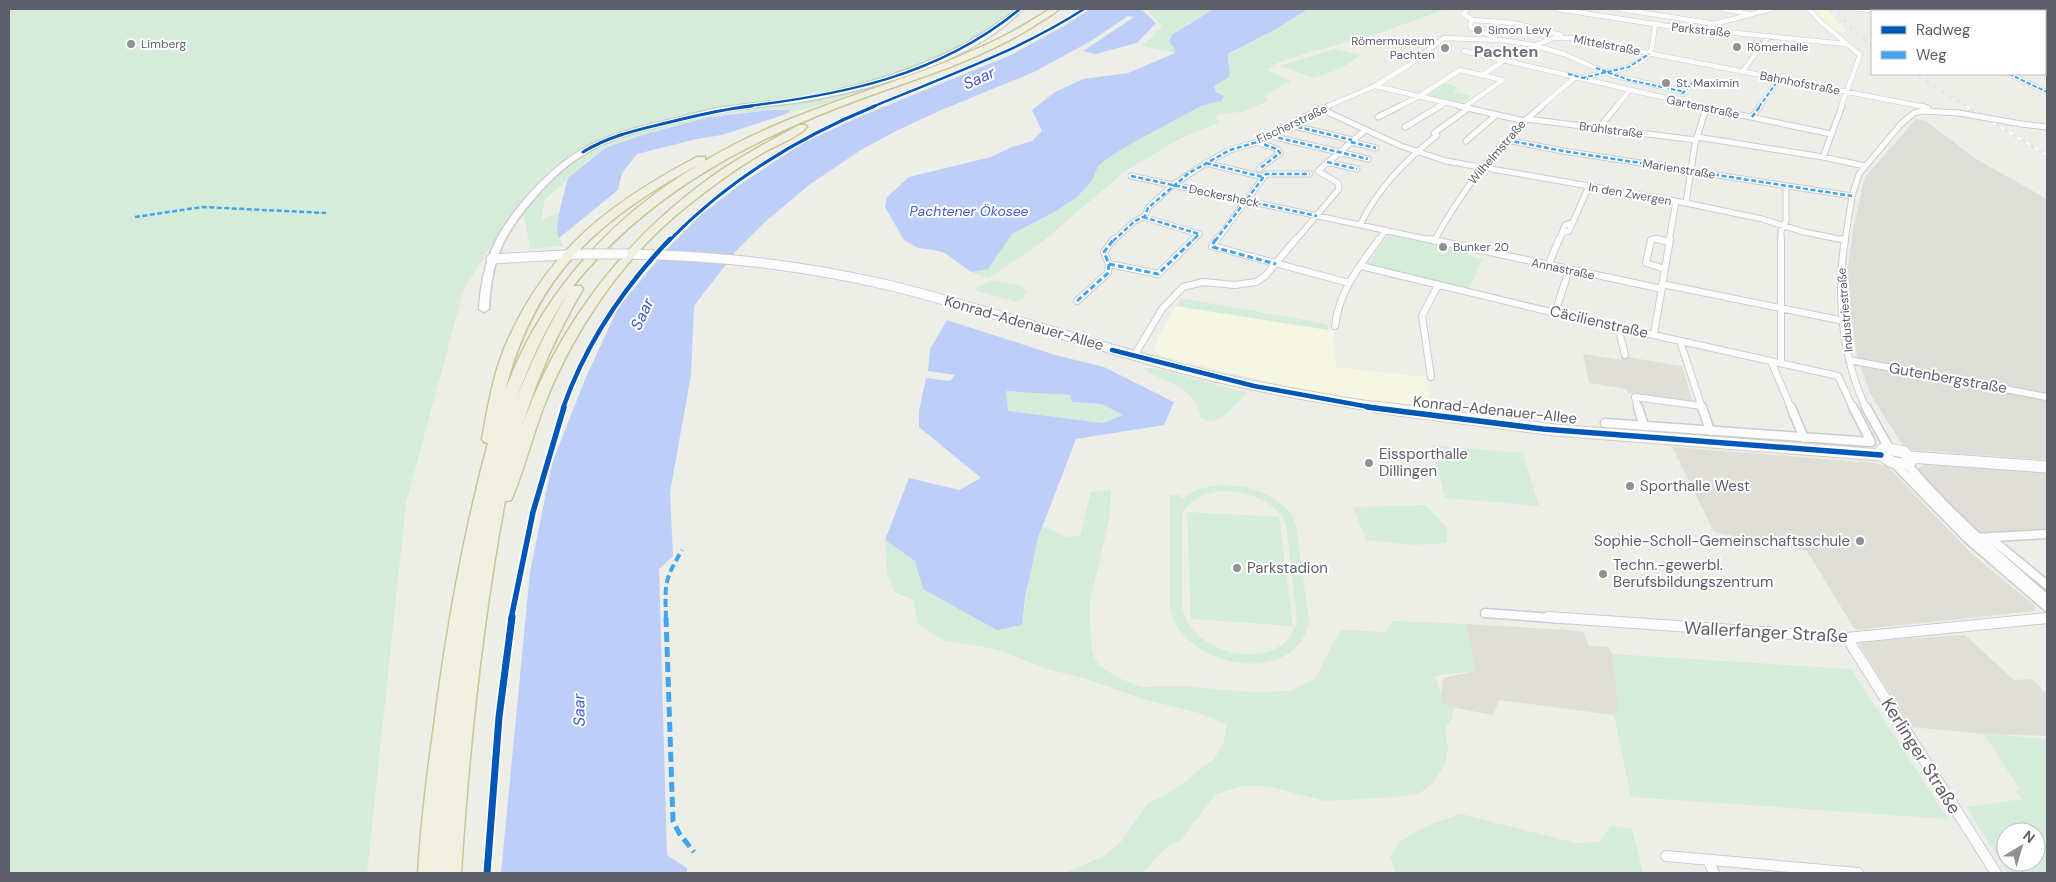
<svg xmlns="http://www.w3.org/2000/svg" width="2056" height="882" font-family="'DM Sans',sans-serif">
<rect width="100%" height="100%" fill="#eeeee9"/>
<path fill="#f6f7e2" d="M1812,9H1827L1847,32L1832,31Z
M1176,306L1333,331L1336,367L1426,377L1431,410L1320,394L1166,357L1156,353L1154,346Z"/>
<path fill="#deded9" d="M1916,119L1926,121L1976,159L2047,199V460L1912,450L1903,446L1871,395L1857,357L1849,300L1848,266L1854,224L1865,177Z"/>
<path fill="#dfdfd7" d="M1583,354L1621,360V356L1682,366L1693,403L1628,393L1626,389L1589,383Z
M1672,447L1875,463L1887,466L1971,553L2035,606V611L1855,630L1807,551L1714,532Z
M1924,465L2047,471V530L1984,533L1976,531L1921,474L1918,468Z
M1466,624L1583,631L1589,646L1609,647L1612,654L1619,709L1614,715L1499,700L1493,715L1440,705L1443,678L1475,671Z
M1965,635L2014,680L2032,679L2047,694V736L1984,734L1911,727L1859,644L1880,640Z"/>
<path fill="#d5ecda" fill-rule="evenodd" d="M9,9H1015L987,31L963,45L894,74L881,84L823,104L786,114L790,111L737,113L710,117L642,135L605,148L590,158L545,200L541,220L559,212L557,234L564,246L530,249L524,215L510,216L464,289L406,503L367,873H9Z
M1151,9H1213L1187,24L1174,47L1176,53L1143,46L1162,26L1148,12Z
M1308,9H1447L1373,35L1310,52L1275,64L1267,70L1291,81L1267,94L1265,98L1270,100L1242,112L1217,114L1216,118L1220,122L1179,139L1124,172L1042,242L989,278L971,272L988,269L1012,234L1056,211L1093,179L1098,166L1108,158L1127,146L1201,106L1221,101L1214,86L1227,62L1228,55L1276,29Z
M1334,49L1361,55L1340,69L1314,78L1280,66Z
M1443,83L1458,87L1453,92L1472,96L1460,104L1426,96Z
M1389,234L1469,251L1467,255L1483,259L1469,289L1367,265Z
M991,280L1015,284L1028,291L1025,296L1016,302L974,290Z
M1181,298L1327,324L1329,330L1176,306Z
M1144,368H1153L1248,393L1224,416L1211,422L1201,418C1195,384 1167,386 1144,368Z
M1006,391L1071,395L1072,402L1102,404L1124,415L1103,423L1008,411Z
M1431,445L1523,453L1539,506L1445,498Z
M1221,485L1246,487L1269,495L1287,509L1293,517L1296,525L1309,621C1298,689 1180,669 1170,607V495H1180L1181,499L1198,489ZM1223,491C1248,492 1276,500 1286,525L1297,619C1287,676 1191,658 1182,607V515C1189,498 1206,493 1223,491Z
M1111,490L1109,520L1089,606L1092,652L1098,664L1116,677L1142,687L1179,686L1252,692L1289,691L1315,679L1333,643L1342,630L1386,632L1392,621L1466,624L1475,671L1435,676L1444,705L1454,707L1452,719L1445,728L1448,748L1445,764L1433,783L1420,793L1397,797L1325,801L1266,786H1241L1215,795L1182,839L1163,850L1143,873H1065L1104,856L1120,843L1147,804L1171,792L1214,759L1224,741L1227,725L1199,713L1146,700L1086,679L1047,669L995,649L942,640L917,623L914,600L894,592L887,574L885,540L915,561L997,629L1022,625C1028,592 1030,557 1043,526L1067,537L1080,536L1091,492Z
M1426,505L1447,528V543L1412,545L1366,540L1353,507Z
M1187,512L1279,517L1293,626L1191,619Z
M1612,654L1851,669L1948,819L1631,797L1614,715L1619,709Z
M1984,734L2047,739V873H2008L1966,807L2022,799L2014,790H2020ZM2006,832H2036V862H2006Z
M1461,814L1576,843L1599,842L1611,825L1632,829L1643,873H1396L1390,857L1399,842L1426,826Z"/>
<path fill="#bdcef8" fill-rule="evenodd" d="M1090,9H1141L1156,23L1137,43L1095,54L1083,51L1134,17L1128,16L1091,41L1034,72L939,111L894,132L861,150L809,185L765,222L737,250L694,306L691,375L670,492L673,556L659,569L667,855L687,868V873H501L530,572L552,463L586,377L618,308L666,250L702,214L741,184L803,143L859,117L1011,55L1064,26Z
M1213,9H1308L1276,29L1228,54C1227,63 1231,68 1229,77L1214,86L1216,92L1224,96L1221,101L1201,106L1127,146L1108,158L1098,166L1093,179L1077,197L1056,211L1012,234L988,269L971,272L945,253L934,250L918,248L904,240L885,207L887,197L909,177L991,157L1012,147L1032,141L1042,131L1032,110L1055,92L1083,79L1128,73L1175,53L1174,47L1169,42L1172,35Z
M770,110H791L786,114L722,135L697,139L637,154L622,173L618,190L559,238C553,228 565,191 568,178L605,148L642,135L710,117Z
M947,320L1055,355L1104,367L1174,402L1164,425L1076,439L1038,538L1025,598L1022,625L997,630L923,589L915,561L885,540L909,478L959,490L981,478L919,427V411L926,378L950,381L955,375L928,371L930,349ZM1006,391L1070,395L1072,402L1102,404L1123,415L1103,423L1008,411Z"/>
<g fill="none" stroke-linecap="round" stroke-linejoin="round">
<defs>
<path id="minor-far4" d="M1468,9L1463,14L1473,20L1470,24L1471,28L1495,37
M1557,9L1667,26L1845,44
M1620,9L1715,24
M1724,9L1749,14
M1809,9L1821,22L1860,55L1841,107
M1858,9L1884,11
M1999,9L2005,11
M2045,19H2047
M1473,20L1513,23L1561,35
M1710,25L1771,9
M2045,29L2047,30
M1536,45L1554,38H1570L1925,107
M1464,51L1704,107
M1742,72L1769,36
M2009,74L2047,92
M1482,75L1505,60
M1582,78C1601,72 1640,71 1650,52C1654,44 1653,33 1655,25
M1375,86L1465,107
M1683,94L1693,82
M1326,107L1375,86L1409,65L1444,38L1501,40L1528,44L1564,54L1611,75L1685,92
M1398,107L1418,97L1460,70L1503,80
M1438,107L1445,103
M1464,107L1503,80
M1540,107L1577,76
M1616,107L1629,91
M1759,107L1779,79"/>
<path id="minor-far3" d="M1459,106L1524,121
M1698,106L1831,134
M1921,106L1928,108
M1464,107L1466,106
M1321,109L1401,146L1446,161L1686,203L1762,219L1804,232L1844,240
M1378,117L1400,106
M1752,117L1760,106
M1526,119L1696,140
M2021,124L2047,127
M1290,125L1352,140
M1405,127L1440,106
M1598,129L1617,106
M1434,133L1469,108
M1271,136L1368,159
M1697,137L1823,157L1865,166
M1507,140L1563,151L1852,196
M1466,141L1496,115
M1257,142L1277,149L1280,153L1259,169
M1351,142L1376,148
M1823,157L1842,106
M1327,162L1357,169
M1206,163L1263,177
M1131,176L1435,241
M1686,203L1695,144L1706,108
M1143,217L1199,234L1192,241
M1360,225C1378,188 1405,161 1437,135
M1562,233L1569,231L1589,186
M1113,241L1135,221L1145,216L1148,208L1173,185L1206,163L1230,150L1264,140L1301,118L1329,106
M1216,241L1266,174H1310
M1295,241L1339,189L1338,183L1318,171L1365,130
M1378,241L1385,231
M1434,241C1462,191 1498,142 1542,106
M1559,241L1565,225L1573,222
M1651,241L1656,239L1663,241
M1669,241L1676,201
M1781,241V231L1786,221V186
M1845,241L1852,196L1859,174L1901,124L1914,113L1922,111L1959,113"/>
<path id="minor-far2" d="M1217,239L1212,246L1349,283
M1429,239L1662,289
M1654,239L1651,240L1646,263L1665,269
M1657,239L1669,242
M1781,239V363
M1841,239L1844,240
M1845,239C1836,295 1842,357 1866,408
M1434,241L1435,239
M1109,264L1158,274L1194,239
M1361,266L1555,313L1838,376L1853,408
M1548,266L1559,239
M1662,284L1844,321
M1077,301L1108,273L1109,264L1104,252L1114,239
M1555,313L1569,270
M1335,326C1339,291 1359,267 1379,239
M1618,327L1625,355
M1654,335L1670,239
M1680,341L1702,408
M1134,356L1162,309L1183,287L1203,282L1235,285L1256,282L1265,276L1296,239
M1849,360L2047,397
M1771,361L1791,408
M1431,377L1422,316L1438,285
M1638,408L1635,397L1701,406"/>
<path id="minor-far1" d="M1638,407L1644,426
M1702,407L1710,431
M1791,407L1804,438
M1866,407L1889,448
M1605,423L1871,442L1853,407
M1894,463L1967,538L2047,607
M1907,464C1949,514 1998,556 2047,599
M1989,537L2047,585
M1974,538L2047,534
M1485,613L1566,619
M2041,619L2047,618"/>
<path id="minor" d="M1548,617L1847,638L2047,618
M1847,638L1996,873
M1666,856L1858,873
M1708,860L1714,873"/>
<path id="tertiary-far2" d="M2045,65H2047"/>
<path id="tertiary-far1" d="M625,254C713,255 801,265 888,285C989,310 1087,344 1187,370C1252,387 1317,398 1382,408
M491,259L585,254"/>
<path id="tertiary" d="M1375,407L1555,430L1881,455
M1884,448L1904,452L1911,461C1899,467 1888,462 1880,452Z
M1909,457L2047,467"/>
<path id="secondary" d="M1017,9H1023C974,60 885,86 817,99C789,105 760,106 731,110C711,113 692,118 672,123C610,138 576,149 533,200C502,236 491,262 489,309L484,312L479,309C482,263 494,235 524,200C570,147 603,135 669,120C690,115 711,108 732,106C762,102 792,101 822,94C892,78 961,55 1017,9Z
M1941,9H1947L1950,11H1944Z
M2045,63L2047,64V68L2045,67Z"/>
<path id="motorway" d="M1050,9H1059C1052,16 1042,20 1034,26C985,57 928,75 874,94C757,136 653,188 573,286H581L583,289C557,333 537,378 522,427C558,325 626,237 714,175C741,156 770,141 799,125H805L807,127C796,139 775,145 761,154C735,169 711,187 687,206C624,256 575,328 545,403C533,434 525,466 513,496L511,500L505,501C482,624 469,749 461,873H418C421,824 427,775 434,726C446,631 463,536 488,443L484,442L482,439C488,407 493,374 506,344C547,250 610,203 697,157H705V161C600,218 536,271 505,391C555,257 663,170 793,118C855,93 920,75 981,47C1005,37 1028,23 1050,9ZM568,293C547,329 530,364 515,403C529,364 545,328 568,293Z"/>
</defs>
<use href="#minor-far4" stroke="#cbcccb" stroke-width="5.5"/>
<use href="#minor-far3" stroke="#cbcccb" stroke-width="7"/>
<use href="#minor-far2" stroke="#cbcccb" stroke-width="8"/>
<use href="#minor-far1" stroke="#cbcccb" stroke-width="11"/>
<use href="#minor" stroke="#cbcccb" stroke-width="12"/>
<use href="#tertiary-far2" stroke="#cbcccb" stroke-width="7"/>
<use href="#tertiary-far1" stroke="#cbcccb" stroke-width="11"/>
<use href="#tertiary" stroke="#cbcccb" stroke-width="13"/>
<use href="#secondary" stroke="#cbcccc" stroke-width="3"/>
<use href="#motorway" stroke="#c7c695" stroke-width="3"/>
<use href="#minor-far4" stroke="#fcfcfc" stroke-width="4.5"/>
<use href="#minor-far3" stroke="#fcfcfc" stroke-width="5"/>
<use href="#minor-far2" stroke="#fcfcfc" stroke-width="6"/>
<use href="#minor-far1" stroke="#fcfcfc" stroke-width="8"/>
<use href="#minor" stroke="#fcfcfc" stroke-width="10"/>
<use href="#tertiary-far2" stroke="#fcfcfc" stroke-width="5.5"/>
<use href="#tertiary-far1" stroke="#fcfcfc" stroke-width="9"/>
<use href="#tertiary" stroke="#fcfcfc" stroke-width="11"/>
<use href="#secondary" fill="#fcfcfc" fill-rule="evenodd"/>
<use href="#motorway" fill="#f0f0e2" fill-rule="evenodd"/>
<defs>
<path id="rail-far1" d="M1835,9L1852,29L1872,46
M1904,11L1905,9
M1914,74L1968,107"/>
<path id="rail" d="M1966,106L2047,155"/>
</defs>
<use href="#rail-far1" stroke="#e5e5e5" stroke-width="2.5"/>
<use href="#rail" stroke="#e5e5e5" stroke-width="3"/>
<use href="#rail-far1" stroke="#fff" stroke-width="1" stroke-dasharray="4.5" stroke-linecap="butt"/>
<use href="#rail" stroke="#fff" stroke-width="2" stroke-dasharray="5" stroke-linecap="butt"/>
<defs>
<path id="minor-bridge" d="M1959,113L2021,124"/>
<path id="tertiary-bridge" d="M585,254H623"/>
</defs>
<use href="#minor-bridge" stroke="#cbcccb" stroke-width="7" stroke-linecap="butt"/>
<use href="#tertiary-bridge" stroke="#cbcccb" stroke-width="11" stroke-linecap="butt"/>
<use href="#minor-bridge" stroke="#fcfcfc" stroke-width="5"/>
<use href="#tertiary-bridge" stroke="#fcfcfc" stroke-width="9"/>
<path stroke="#40a5ee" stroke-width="2" stroke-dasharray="4.5 2" stroke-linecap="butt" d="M1596,68L1629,80L1685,92
M1568,74L1588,79
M2009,74L2047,92
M1582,78L1629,67L1649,54
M1682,94L1693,82
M1759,107L1779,79"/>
<path stroke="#40a5ee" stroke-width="2.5" stroke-dasharray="5 2.5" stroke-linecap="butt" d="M1752,117L1760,106
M1290,125L1352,140
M1271,136L1368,159
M1507,140L1563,151L1852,196
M1257,142L1277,149L1280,153L1259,169
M1351,142L1376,148
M1327,162L1357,169
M1206,163L1263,177
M1131,176L1317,216
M135,217L202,207L326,213
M1143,217L1199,234L1192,241
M1113,241L1135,221L1145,216L1148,208L1189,173L1230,150L1264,140L1301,118L1321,109
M1215,241L1266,174H1310"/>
<path stroke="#40a5ee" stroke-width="3" stroke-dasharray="6 3" stroke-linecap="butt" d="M1216,239L1212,245L1213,247L1276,264
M1109,264L1158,274L1194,239
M1077,301L1108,273L1109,264L1104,252L1114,239"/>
<path stroke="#40a5ee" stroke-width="4" stroke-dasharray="8 4" stroke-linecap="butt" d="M666,619C665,583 664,581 682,550"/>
<path stroke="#40a5ee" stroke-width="5" stroke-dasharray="10 5" stroke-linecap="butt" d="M666,617L673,821L679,833L694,852"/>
<defs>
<path id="cycleway-far4" d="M741,107C842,95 939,76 1020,9
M872,107C944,77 1017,52 1084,9"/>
<path id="cycleway-far3" d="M583,152C609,136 637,130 666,123C694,116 723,109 752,106
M669,241C726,182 799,137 875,106"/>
<path id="cycleway-far2" d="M1112,350L1254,386L1375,408
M563,408C586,343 623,288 670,239"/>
<path id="cycleway-far1" d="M1367,407L1543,429L1881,455
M511,619L533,512L564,407"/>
<path id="cycleway" d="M487,873L499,717L512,617"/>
</defs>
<use href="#cycleway-far4" stroke="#fff" stroke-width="4.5"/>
<use href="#cycleway-far3" stroke="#fff" stroke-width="5"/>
<use href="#cycleway-far2" stroke="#fff" stroke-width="7"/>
<use href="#cycleway-far1" stroke="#fff" stroke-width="9"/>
<use href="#cycleway" stroke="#fff" stroke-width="10"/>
<use href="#cycleway-far4" stroke="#0057b8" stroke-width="2.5"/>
<use href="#cycleway-far3" stroke="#0057b8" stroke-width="3"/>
<use href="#cycleway-far2" stroke="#0057b8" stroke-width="4.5"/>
<use href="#cycleway-far1" stroke="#0057b8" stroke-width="5.5"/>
<use href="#cycleway" stroke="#0057b8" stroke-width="7"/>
</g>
<g fill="#909195" stroke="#fff" stroke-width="2">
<circle cx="1478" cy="30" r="5"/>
<circle cx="131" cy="44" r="5"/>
<circle cx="1737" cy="47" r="5"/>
<circle cx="1445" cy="48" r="5"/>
<circle cx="1666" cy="83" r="5"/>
<circle cx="1443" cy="247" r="5"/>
<circle cx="1369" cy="463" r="5"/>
<circle cx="1630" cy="486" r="5"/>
<circle cx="1860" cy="541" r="5"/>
<circle cx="1237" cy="568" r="5"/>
<circle cx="1603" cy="574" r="5"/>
</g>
<g text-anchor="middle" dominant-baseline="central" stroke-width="4" stroke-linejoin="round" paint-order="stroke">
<g font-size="12" fill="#5d5f68" stroke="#fff" text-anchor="start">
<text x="1488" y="30">Simon Levy</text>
<text x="1435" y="41" text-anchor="end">Römermuseum<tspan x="1435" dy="14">Pachten</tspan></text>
<text x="141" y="44">Limberg</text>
<text x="1747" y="47">Römerhalle</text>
<text x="1676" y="83">St. Maximin</text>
<text x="1453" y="247">Bunker 20</text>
</g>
<g font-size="12" fill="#5d5f68" stroke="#fff">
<text transform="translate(1701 30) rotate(6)">Parkstraße</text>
<text transform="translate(1607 45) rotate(11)">Mittelstraße</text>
<text transform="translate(1800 83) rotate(11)">Bahnhofstraße</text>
<text transform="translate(1703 107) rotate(12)">Gartenstraße</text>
<text transform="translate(1292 124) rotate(-25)">Fischerstraße</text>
<text transform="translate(1611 130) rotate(7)">Brühlstraße</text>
<text transform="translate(1497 152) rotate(-49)">Wilhelmstraße</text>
<text transform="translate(1679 169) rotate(9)">Marienstraße</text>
<text transform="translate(1630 194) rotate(10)">In den Zwergen</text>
<text transform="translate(1224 196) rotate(12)">Deckersheck</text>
<text transform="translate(1563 269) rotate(12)">Annastraße</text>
<text transform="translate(1845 310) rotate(-95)">Industriestraße</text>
</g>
<g font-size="14" font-style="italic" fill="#3e5ad0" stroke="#fff">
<text x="969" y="211">Pachtener Ökosee</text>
</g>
<g font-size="15" fill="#5d5f68" stroke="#fff">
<text transform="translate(1599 322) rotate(13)">Cäcilienstraße</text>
<text transform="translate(1024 323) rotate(16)">Konrad-Adenauer-Allee</text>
<text transform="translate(1948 378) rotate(10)">Gutenbergstraße</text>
<text transform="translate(1495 410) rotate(6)">Konrad-Adenauer-Allee</text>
</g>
<g font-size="15" fill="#5d5f68" stroke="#fff" text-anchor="start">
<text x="1379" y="454">Eissporthalle<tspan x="1379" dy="17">Dillingen</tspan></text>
<text x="1640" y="486">Sporthalle West</text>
<text x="1850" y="541" text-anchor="end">Sophie-Scholl-Gemeinschaftsschule</text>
<text x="1613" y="565">Techn.-gewerbl.<tspan x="1613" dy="17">Berufsbildungszentrum</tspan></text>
<text x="1247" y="568">Parkstadion</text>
</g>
<g font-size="16" font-weight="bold" fill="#6e717a" stroke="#fff">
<text x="1506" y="51">Pachten</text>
</g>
<g font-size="16" font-style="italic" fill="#3e5ad0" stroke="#fff">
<text transform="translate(979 78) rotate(-24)">Saar</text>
<text transform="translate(642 314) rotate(-65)">Saar</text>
<text transform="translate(579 710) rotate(-91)">Saar</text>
</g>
<g font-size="18" fill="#5d5f68" stroke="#fff">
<text transform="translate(1766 632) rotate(3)">Wallerfanger Straße</text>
<text transform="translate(1921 756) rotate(58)">Kerlinger Straße</text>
</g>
</g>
<rect width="2056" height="882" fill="none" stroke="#5d5f68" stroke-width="20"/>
<rect x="1871" y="10" width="175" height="65" fill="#ffffff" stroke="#bebfc3"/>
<rect x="1881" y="26" width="25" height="8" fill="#0057b8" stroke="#bebfc3"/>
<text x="1916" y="35" font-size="15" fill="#5d5f68">Radweg</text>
<rect x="1881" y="51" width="25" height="8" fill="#40a5ee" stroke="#bebfc3"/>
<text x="1916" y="60" font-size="15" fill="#5d5f68">Weg</text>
<g transform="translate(2021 847) rotate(38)"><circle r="24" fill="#ffffff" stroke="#bebfc3"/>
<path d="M0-4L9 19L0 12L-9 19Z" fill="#909195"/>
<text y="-8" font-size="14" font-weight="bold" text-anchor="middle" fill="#5d5f68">N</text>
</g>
</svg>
